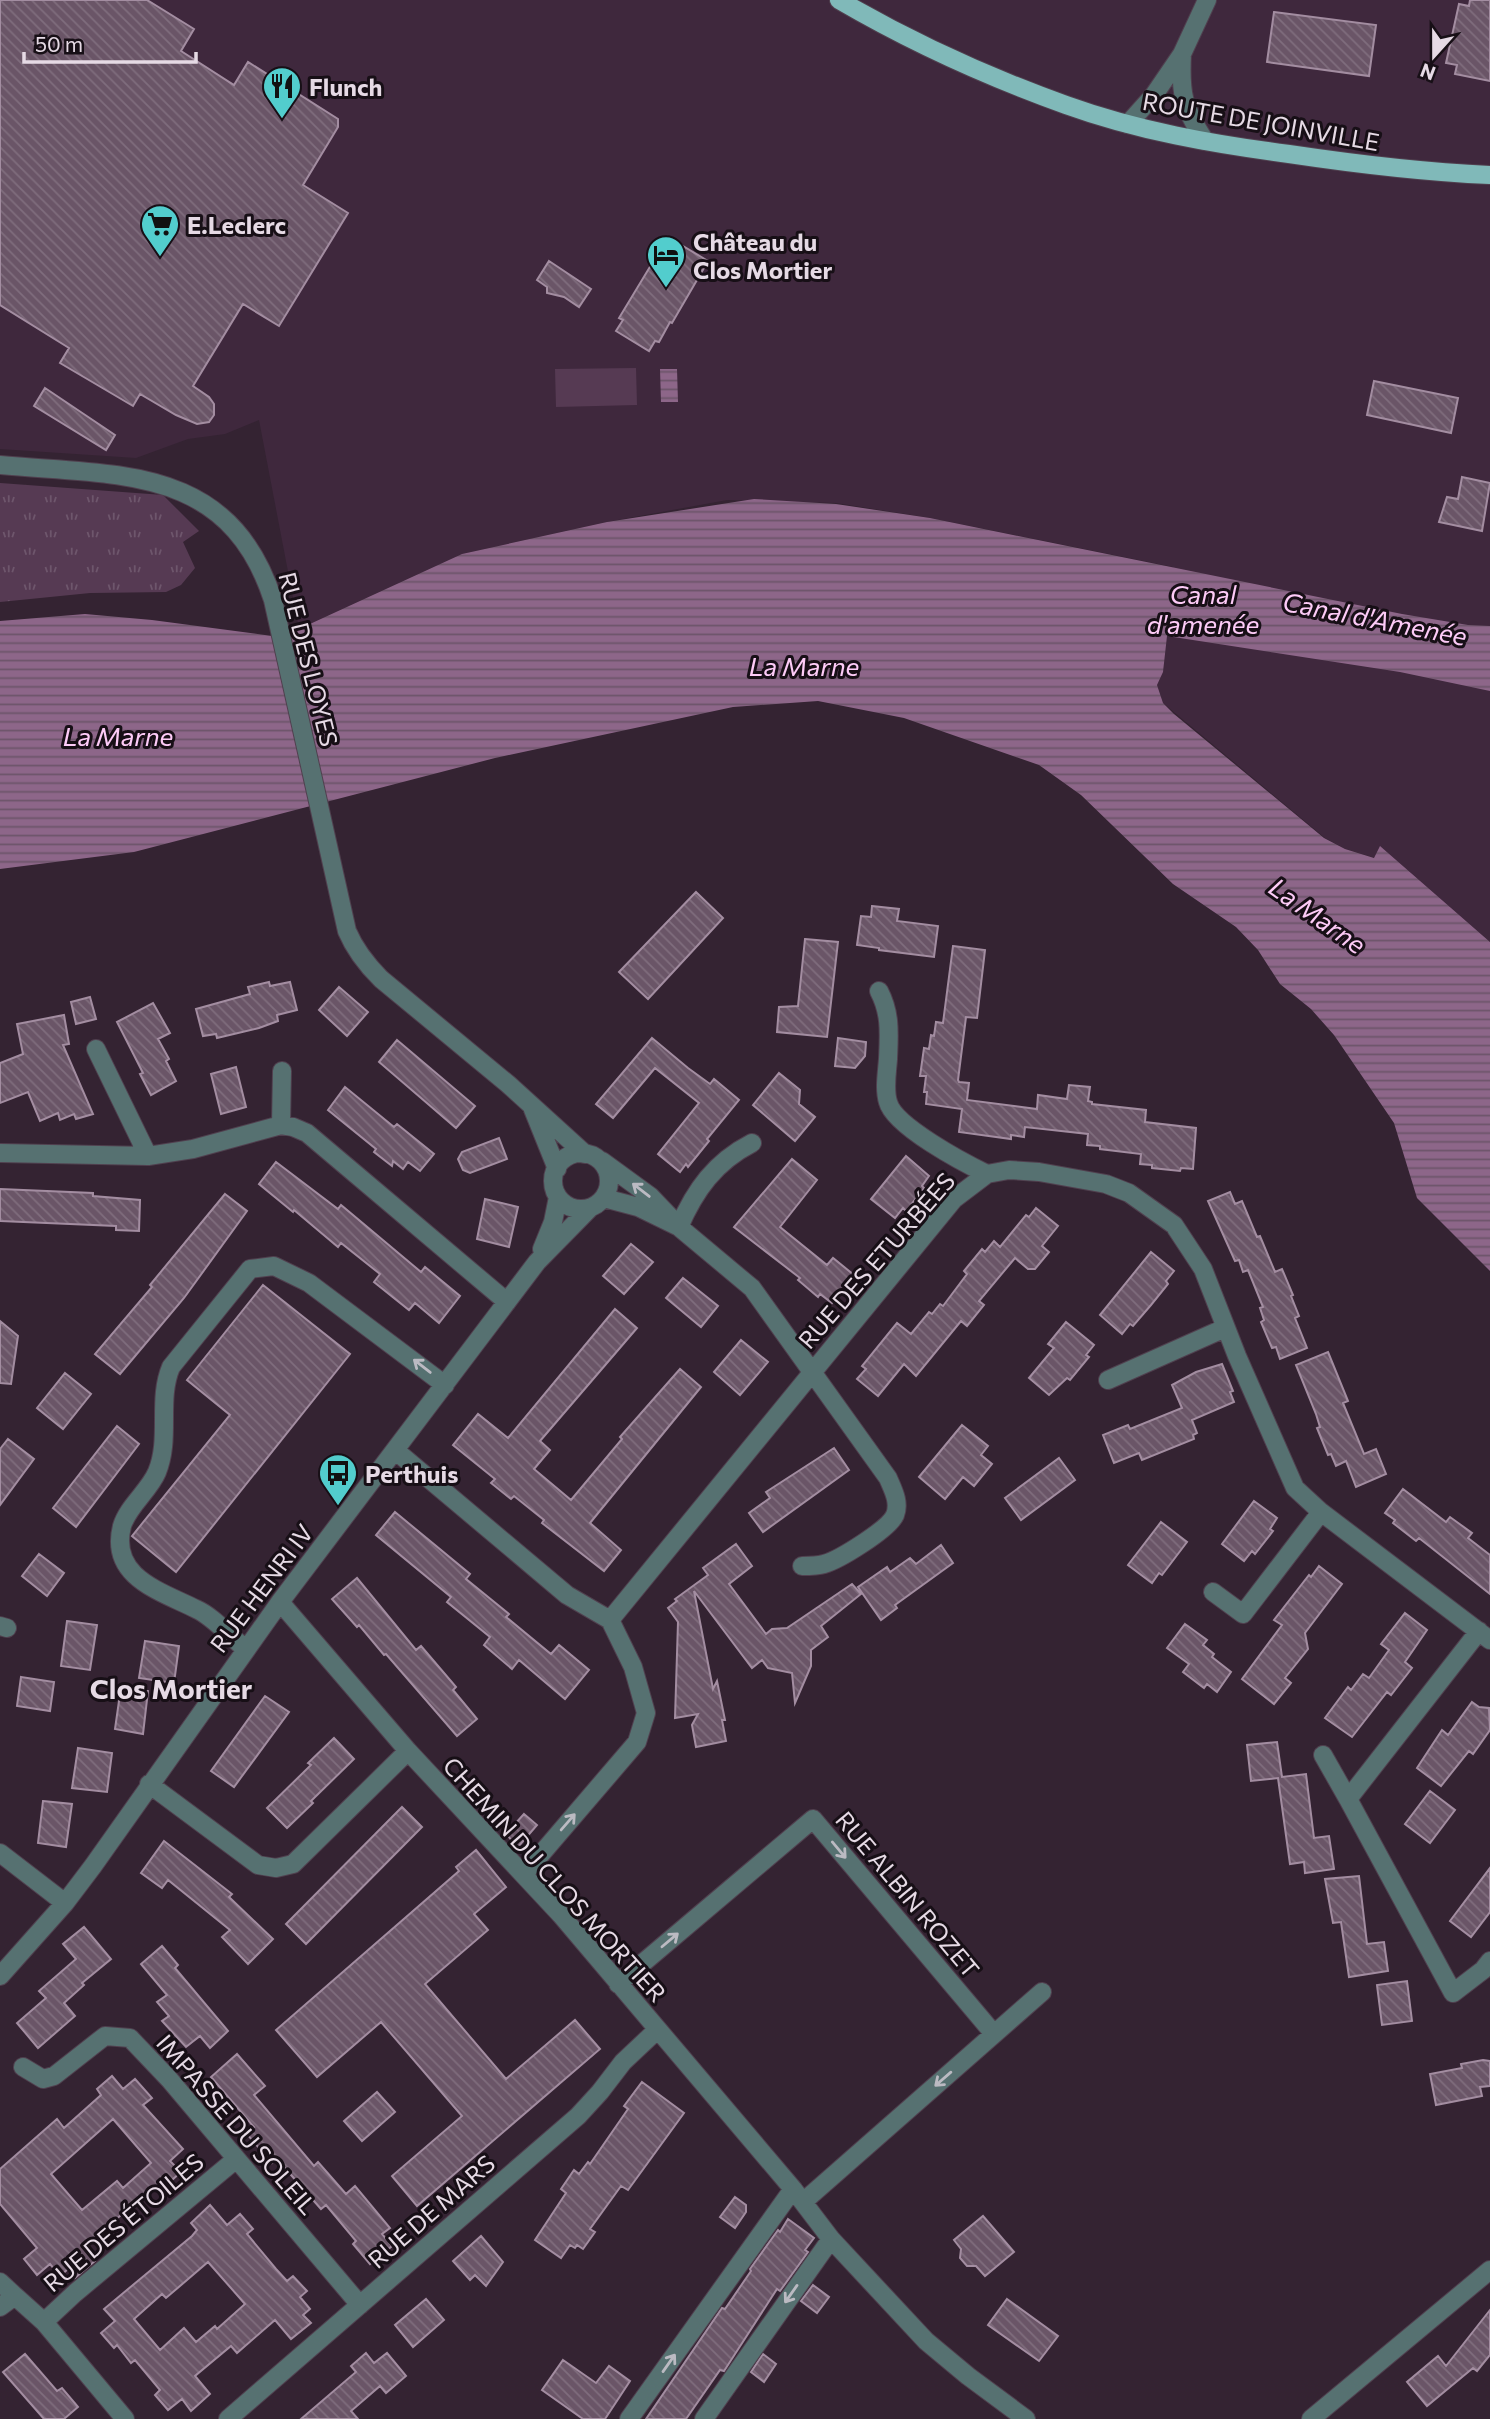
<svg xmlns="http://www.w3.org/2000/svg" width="1490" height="2419" font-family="Commissioner,sans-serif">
<defs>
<pattern id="grass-tufts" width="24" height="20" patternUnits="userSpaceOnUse" patternTransform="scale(1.75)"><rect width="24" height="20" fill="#563a53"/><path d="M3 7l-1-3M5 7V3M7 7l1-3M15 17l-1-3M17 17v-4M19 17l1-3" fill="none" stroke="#6e566c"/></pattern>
<pattern id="water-rules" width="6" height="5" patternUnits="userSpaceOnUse" patternTransform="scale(1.75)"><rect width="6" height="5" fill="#8d6689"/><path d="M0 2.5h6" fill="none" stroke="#6d556a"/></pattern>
<pattern id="building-back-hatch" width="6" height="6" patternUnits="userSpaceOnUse" patternTransform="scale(1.75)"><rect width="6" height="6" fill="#6a5567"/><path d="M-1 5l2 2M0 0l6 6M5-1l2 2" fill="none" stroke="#7f6d7d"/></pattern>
</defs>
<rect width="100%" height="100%" fill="#342332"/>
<path fill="#3f283d" d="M0,0H1490V942L1381,847L1375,858L1345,849L1325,838L1163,703L1157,685L1163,671L1173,567L930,518L836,503L727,500L607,522L462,554L299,629L259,420L225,434L188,439L136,458L0,449Z"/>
<path fill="url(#grass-tufts)" d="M0,483L163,495L199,531L183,542L195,568L181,585L166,592L90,593L0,602Z"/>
<path fill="#563a53" d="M636,368L637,405L556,407L555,369Z"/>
<path fill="url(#water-rules)" d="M660,369H677L678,402H661Z
M754,499L836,504L930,518L1402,614L1468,625L1490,626V691L1400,672L1167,636L1163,672L1157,685L1163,703L1174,714L1324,838L1345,849L1374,858L1380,846L1490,942V1271L1417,1198L1394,1123L1334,1035L1311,1009L1280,984L1258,950L1236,927L1173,884L1081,795L1039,765L904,718L818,701L733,707L495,758L134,852L0,869V621L85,614L152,620L272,636L299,629L462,554L607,522Z"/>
<path fill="url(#building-back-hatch)" stroke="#a38da1" stroke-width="2" fill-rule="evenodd" d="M0,0H147L194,29L181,51L234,85L248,62L338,119V127L303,185L348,213L279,326L243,304L193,386L209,397L214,404V415L209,422L197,424L176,415L140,394L133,406L60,363L69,348L0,305Z
M1470,0H1490V81L1455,74L1457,65L1446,63L1459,4L1469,6Z
M1274,12L1376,25L1369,76L1267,62Z
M668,237L708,261L672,323L670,322L659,342L655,341L649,351L616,331L623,320L619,318Z
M549,261L591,289L579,307L564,297L547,293V287L537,280Z
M1374,381L1458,398L1451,433L1367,415Z
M45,388L115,435L106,450L34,406Z
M1462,477L1490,483L1482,531L1439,522L1447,497L1458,499Z
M696,892L723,918L648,999L619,972Z
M872,906L899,909L897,921L938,926L934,957L879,950V948L857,945L861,916L871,917Z
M805,939L838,942L827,1037L777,1032L779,1007L798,1006Z
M953,946L985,950L977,1018L966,1017L958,1080L959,1082L969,1083L967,1100L1037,1109L1038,1095L1067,1099L1069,1085L1090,1087L1088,1101L1092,1102V1104L1146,1110L1145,1122L1196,1128L1193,1169L1181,1168L1180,1171L1152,1168V1165L1140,1164L1141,1154L1100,1149V1146L1087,1145L1088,1134L1025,1127L1024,1137L1011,1135V1139L959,1132L962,1109L926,1104L927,1092H924L926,1076H920L924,1048L929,1049L931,1035L934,1036L936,1022L943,1023Z
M269,982L270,986L290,982L297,1010L277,1015L278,1021L259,1028L217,1038L216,1034L203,1036L196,1009L250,994L248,987Z
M339,987L368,1012L347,1036L319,1010Z
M90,997L96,1019L76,1024L71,1002Z
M153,1003L170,1033L158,1039L169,1059L166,1061L176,1081L151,1095L140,1074L143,1073L117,1022Z
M64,1015L69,1044L63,1045L93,1114L76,1119L74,1114L60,1120L58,1113L40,1121L28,1092L0,1103V1063L23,1054L17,1024Z
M652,1038L688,1068L710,1084L714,1079L739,1100L707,1139L709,1141L688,1167L686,1164L680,1172L658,1154L699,1103L655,1068L613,1118L596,1104Z
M838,1038L866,1042L865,1056L855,1068L835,1066Z
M397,1040L475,1106L456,1128L379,1062Z
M236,1067L246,1107L221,1114L211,1074Z
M779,1073L800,1090L799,1104L815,1117L795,1141L753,1105Z
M345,1087L394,1127L397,1124L434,1154L420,1171L408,1162L403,1169L393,1161L392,1166L374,1152L376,1149L328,1110Z
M499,1138L507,1159L470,1173L463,1170L458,1159L462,1152Z
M906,1156L929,1176L922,1186L924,1188L906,1211L903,1208L895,1218L871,1199Z
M792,1159L817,1180L780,1227L827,1265L833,1258L854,1275L832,1303L820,1294L818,1297L798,1280L800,1278L734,1227Z
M276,1162L338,1209L341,1205L421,1272L425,1267L460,1296L439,1323L415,1303L409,1310L374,1282L380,1274L341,1243L338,1247L294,1210L293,1212L259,1184Z
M0,1189L93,1193V1196L140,1200L139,1231L116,1230V1226L0,1221Z
M1230,1192L1235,1204L1242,1201L1257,1237L1260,1236L1275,1272L1282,1269L1293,1295L1291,1296L1299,1316L1295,1318L1307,1348L1280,1359L1276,1347L1272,1348L1261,1322L1264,1320L1260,1308L1263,1307L1248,1270L1243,1272L1239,1260L1235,1261L1208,1201Z
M225,1194L247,1211L184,1298L120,1374L95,1354L152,1287L150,1285Z
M485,1199L518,1207L509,1247L477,1239Z
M1036,1208L1058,1226L1042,1246L1049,1252L1035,1269H1028L1015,1258L979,1301L984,1305L967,1326L961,1321L916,1376L904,1364L878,1396L857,1379L866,1369L862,1366L897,1323L911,1334L929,1312L932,1314L940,1304L943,1306L967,1274L964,1271L982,1249L985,1252L994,1241L1000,1247L1026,1215L1029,1217Z
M631,1244L653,1262L624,1294L603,1276Z
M1151,1252L1174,1271L1166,1281L1168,1284L1151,1305L1133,1326L1130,1324L1122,1334L1100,1315Z
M683,1278L718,1306L701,1327L666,1298Z
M263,1285L350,1354L176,1572L132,1536L230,1415L187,1380Z
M615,1309L637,1328L540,1441L550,1450L534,1469L571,1500L622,1439L620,1437L680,1369L701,1387L590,1523L621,1550L604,1571L542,1523L544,1520L514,1496L511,1499L491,1483L495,1479L453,1445L478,1414L508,1438Z
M0,1321L18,1336L11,1384L0,1383Z
M1066,1322L1094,1345L1086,1355L1089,1357L1070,1380L1067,1378L1049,1395L1029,1378L1054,1348L1048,1344Z
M741,1340L768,1362L740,1395L714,1372Z
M1328,1352L1348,1401L1343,1403L1364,1454L1376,1449L1386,1474L1356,1487L1346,1461L1336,1466L1331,1454L1328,1455L1317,1428L1320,1427L1316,1414L1296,1365Z
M1222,1364L1233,1391L1230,1392L1234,1402L1192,1420L1197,1433L1193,1435L1194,1439L1142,1460L1139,1453L1114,1463L1103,1435L1128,1425L1130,1429L1182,1408L1172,1385L1196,1372Z
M65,1373L91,1394L63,1429L37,1408Z
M962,1425L988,1446L981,1455L992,1464L974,1486L963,1477L945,1499L919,1477Z
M117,1426L139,1444L76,1527L53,1508Z
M8,1439L34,1459L0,1505V1449Z
M834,1448L849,1470L763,1532L749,1513L770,1498L766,1492Z
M1059,1458L1075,1480L1021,1520L1005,1498Z
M1403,1489L1446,1522L1450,1517L1472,1533L1468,1538L1490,1555V1594L1419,1538L1416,1541L1393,1523L1395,1520L1385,1513Z
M1254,1501L1277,1518L1270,1529L1273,1531L1255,1554L1252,1551L1244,1561L1222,1544Z
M395,1512L470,1574L466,1579L509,1614L506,1617L551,1654L559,1645L589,1670L565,1699L519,1660L512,1669L484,1645L490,1637L447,1602L451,1597L376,1535Z
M1161,1522L1187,1542L1162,1575L1159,1573L1152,1583L1128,1565Z
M736,1544L752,1566L729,1584L766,1634L772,1629L787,1628L852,1584L861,1594L821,1626L828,1637L811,1650V1666L795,1703L792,1673L768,1668L762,1660L752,1668L694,1591L713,1689L717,1681L725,1720H722L726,1741L696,1747L692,1725L698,1714L675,1718L678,1622L668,1608L677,1601L675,1599L708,1575L703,1568Z
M941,1545L953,1563L895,1605L897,1608L881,1620L858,1587L887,1567L890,1572L910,1558L916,1564Z
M39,1554L64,1573L47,1596L22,1576Z
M1319,1566L1342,1584L1305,1633L1308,1649L1285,1678L1291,1683L1274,1704L1242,1679L1282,1625L1274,1620L1309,1575L1311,1577Z
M357,1578L416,1650L421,1646L456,1687L453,1690L477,1719L457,1736L386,1654L384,1655L359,1625L357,1627L332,1599Z
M1405,1613L1427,1630L1405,1662L1412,1668L1391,1695L1387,1692L1352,1737L1325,1718L1348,1687L1351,1690L1363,1674L1369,1678L1389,1650L1381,1644Z
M67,1621L97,1625L90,1670L61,1666Z
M1185,1624L1207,1640L1203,1645L1214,1654L1212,1657L1231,1672L1217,1692L1207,1684L1204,1688L1183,1672L1189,1664L1167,1648Z
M145,1641L179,1646L174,1683L139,1678Z
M21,1677L54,1682L50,1711L17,1706Z
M121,1687L148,1691L143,1734L115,1729Z
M265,1696L289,1712L234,1787L211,1771Z
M1472,1702L1479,1707L1489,1708L1490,1730L1473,1754L1469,1751L1441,1786L1417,1768L1442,1730L1448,1735Z
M334,1738L354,1759L311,1801L313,1803L287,1828L267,1808L311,1765L308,1763Z
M1277,1742L1282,1777L1306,1774L1314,1838L1329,1836L1334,1869L1305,1873L1304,1862L1290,1864L1278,1778L1251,1781L1247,1745Z
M78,1748L112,1753L107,1792L72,1788Z
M1430,1791L1455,1810L1430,1843L1405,1824Z
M43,1801L72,1804L66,1847L38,1843Z
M402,1807L422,1827L306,1944L286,1924Z
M524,1814L537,1825L518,1847L506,1834Z
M164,1841L232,1894L229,1897L273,1939L248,1964L222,1937L230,1930L168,1880L162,1888L141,1873Z
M476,1850L506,1887L474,1914L488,1930L425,1984L506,2079L575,2020L600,2049L417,2206L392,2176L462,2116L381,2022L317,2077L276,2030L459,1871L456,1867Z
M1490,1868V1912L1471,1937L1450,1921Z
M1359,1876L1367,1944L1384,1942L1388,1971L1349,1977L1341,1922L1333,1923L1325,1879Z
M84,1927L111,1959L82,1983L84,1985L64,2003L75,2016L38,2048L17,2023L46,1998L39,1991L76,1959L63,1944Z
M162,1946L178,1965L175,1968L228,2031L210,2048L200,2036L186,2047L162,2021L169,2016L157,2002L167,1995L141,1964Z
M1407,1981L1412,2021L1382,2025L1377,1985Z
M237,2054L265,2086L254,2095L314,2166L318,2162L346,2194L355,2186L390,2228L382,2234L392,2246L370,2264L353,2244L356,2241L326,2205L321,2209L277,2159L272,2163L246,2133L254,2127L211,2077Z
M1483,2060L1490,2061V2086L1480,2087L1482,2096L1436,2105L1430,2074L1462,2068L1461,2064Z
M112,2076L123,2089L135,2079L152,2098L143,2105L183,2149L170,2161L181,2172L162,2189L158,2184L83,2247L95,2261L75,2278L68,2269L60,2276L50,2264L37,2275L24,2259L37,2248L0,2204V2169L57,2119L64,2128L101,2095L97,2089ZM113,2119L151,2163L123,2188L117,2181L82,2210L51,2174Z
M642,2082L684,2113L628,2190L621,2186L590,2229L595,2232L583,2249L577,2245L575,2248L570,2245L561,2258L535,2240L566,2193L561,2189L574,2170L579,2174L588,2162L590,2164L628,2109L624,2106Z
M377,2092L395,2112L362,2141L344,2121Z
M735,2197L746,2205V2212L735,2228L720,2217Z
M210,2205L227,2225L240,2214L253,2229L247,2234L276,2269L287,2281L293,2276L307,2291L300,2297L310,2309L303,2315L311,2323L291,2339L275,2320L237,2353L231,2346L195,2376L210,2394L191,2411L182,2399L168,2410L155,2395L160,2390L135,2360L131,2363L117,2345L114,2348L101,2333L115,2321L104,2309L192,2236L197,2230L191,2223ZM208,2262L245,2304L217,2329L215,2326L196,2342L184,2328L160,2350L134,2319L162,2294L166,2298Z
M983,2216L1014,2252L985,2276L976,2266H967L960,2258L961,2249L954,2240Z
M788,2219L814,2238L805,2250L808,2252L780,2291L777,2289L726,2368L724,2371L720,2370L686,2419H646L722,2308L725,2309L751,2271L750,2269L778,2230L780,2232Z
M481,2236L503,2262L486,2286L475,2275L470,2280L453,2261Z
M813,2285L829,2297L817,2313L801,2301Z
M426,2299L444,2320L413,2347L395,2325Z
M1007,2299L1058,2336L1039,2361L988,2325Z
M1490,2310V2355L1477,2371L1473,2368L1427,2406L1407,2382L1438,2356L1446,2366Z
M366,2353L374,2363L387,2353L406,2376L386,2393L380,2386L351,2411L358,2419H301L356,2372L351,2366Z
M25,2354L57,2391L62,2388L78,2407L64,2419H44L3,2372Z
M763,2354L776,2364L764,2382L751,2372Z
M563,2360L596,2383L609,2366L630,2381L605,2419H583L542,2390Z"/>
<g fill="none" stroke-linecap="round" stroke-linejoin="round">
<defs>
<path id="minor" d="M1182,54C1180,94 1183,107 1205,141
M1128,124L1154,95L1182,54L1207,0
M0,465C118,476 229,464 273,600L347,931C355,950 366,964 381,979L508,1084L585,1154
M879,991C891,1014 889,1034 888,1059C887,1073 884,1089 888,1102C894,1126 964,1163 987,1174
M96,1049L148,1156
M532,1107L557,1169
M281,1125L282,1071
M0,1153L148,1156L193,1149L281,1125L293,1127L307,1133L507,1302
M553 1181a28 28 0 1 1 56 0a28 28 0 1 1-56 0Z
M602,1161L650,1196L672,1219
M604,1198L638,1207L679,1227L752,1288L888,1478C893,1490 900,1502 895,1515C889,1529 839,1560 824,1564C817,1566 809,1566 802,1566
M679,1227C695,1190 715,1162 752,1143
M542,1249L553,1222L558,1197
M1108,1380L1225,1328
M396,1451L567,1595L610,1620
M1213,1592L1243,1614L1321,1512
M280,1602L408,1751L561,1915L793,2189L831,2239L926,2341L968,2376L1026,2419
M610,1620L954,1199L987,1174L1009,1170L1039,1172L1106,1184L1129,1193L1174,1225L1203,1269L1237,1356L1295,1488L1321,1512L1490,1640
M0,1626L7,1628
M1479,1631L1348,1799L1453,1993L1483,1970L1490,1961
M246,1649C230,1637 214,1617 196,1609C160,1591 109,1577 122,1526C128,1506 149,1491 157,1472C171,1438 157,1400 171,1367L250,1269L274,1266L309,1283L445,1385
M1323,1755L1348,1799
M149,1784L258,1865L276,1868L293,1864L408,1751
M0,1853L65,1903
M524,1874L637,1742L646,1713L633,1667L610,1620
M0,1976L65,1903L93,1866L280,1602L537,1262L590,1208
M618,1984L813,1819L994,2034
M23,2067L43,2079L54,2076L105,2036L130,2038L169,2079L360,2305
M803,2202L1042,1992
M0,2282L15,2296
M0,2307L15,2296L44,2322L125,2419
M44,2322L75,2293L235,2160
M228,2419L578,2116L600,2092L623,2062L657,2030
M629,2419L793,2189
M704,2419L831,2239
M1311,2419L1490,2270"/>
<path id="major" d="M839,0C911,42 988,77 1066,105C1138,131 1213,144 1289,154C1356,164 1422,172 1490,175"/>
</defs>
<use href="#minor" stroke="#50404f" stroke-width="20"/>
<use href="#major" stroke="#50404f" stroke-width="20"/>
<use href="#minor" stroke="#567171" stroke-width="18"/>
<use href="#major" stroke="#80b9b9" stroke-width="18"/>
</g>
<defs><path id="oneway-shaft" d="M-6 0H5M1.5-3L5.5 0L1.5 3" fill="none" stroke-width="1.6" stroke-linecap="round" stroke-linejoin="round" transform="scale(1.75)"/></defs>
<g stroke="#bbbac2">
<use href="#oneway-shaft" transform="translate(641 1190) rotate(-142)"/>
<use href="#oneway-shaft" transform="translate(422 1366) rotate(-142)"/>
<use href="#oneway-shaft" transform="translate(568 1822) rotate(-49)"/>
<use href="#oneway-shaft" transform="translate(839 1850) rotate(50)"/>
<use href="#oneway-shaft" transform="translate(670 1940) rotate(-40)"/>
<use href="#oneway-shaft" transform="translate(943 2079) rotate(139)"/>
<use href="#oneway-shaft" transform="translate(791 2294) rotate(125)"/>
<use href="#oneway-shaft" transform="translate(669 2363) rotate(-55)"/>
</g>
<defs>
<symbol id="restaurant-pin" viewBox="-11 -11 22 30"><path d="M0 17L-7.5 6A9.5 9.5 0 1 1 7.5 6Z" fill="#52cdcd" stroke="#170f16"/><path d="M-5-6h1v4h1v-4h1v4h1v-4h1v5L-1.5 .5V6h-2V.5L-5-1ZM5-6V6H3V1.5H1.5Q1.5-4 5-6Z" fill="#111"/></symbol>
<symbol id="supermarket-pin" viewBox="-11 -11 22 30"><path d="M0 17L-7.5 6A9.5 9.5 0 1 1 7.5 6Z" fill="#52cdcd" stroke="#170f16"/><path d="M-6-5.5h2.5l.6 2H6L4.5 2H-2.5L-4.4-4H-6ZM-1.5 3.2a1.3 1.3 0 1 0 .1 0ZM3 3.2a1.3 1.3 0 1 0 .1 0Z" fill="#111"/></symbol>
<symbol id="hotel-pin" viewBox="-11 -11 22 30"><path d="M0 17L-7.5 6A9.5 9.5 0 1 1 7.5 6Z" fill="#52cdcd" stroke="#170f16"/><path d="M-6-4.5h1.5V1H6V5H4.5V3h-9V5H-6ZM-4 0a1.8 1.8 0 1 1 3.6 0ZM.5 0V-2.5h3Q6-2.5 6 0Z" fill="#111"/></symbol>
<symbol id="bus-pin" viewBox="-11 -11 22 30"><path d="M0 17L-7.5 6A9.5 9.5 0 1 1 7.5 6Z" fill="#52cdcd" stroke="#170f16"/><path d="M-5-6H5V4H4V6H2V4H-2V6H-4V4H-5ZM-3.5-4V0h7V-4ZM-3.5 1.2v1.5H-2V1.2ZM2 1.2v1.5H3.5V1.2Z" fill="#111"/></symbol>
</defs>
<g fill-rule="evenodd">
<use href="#restaurant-pin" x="260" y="64" width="44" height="60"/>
<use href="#supermarket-pin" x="138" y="202" width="44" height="60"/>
<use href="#hotel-pin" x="644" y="233" width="44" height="60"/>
<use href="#bus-pin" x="316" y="1451" width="44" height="60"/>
</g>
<g text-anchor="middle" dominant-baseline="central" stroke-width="6" stroke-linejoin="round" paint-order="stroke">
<g font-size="24" font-weight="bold" fill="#e6dae5" stroke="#170f16" text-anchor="start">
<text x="309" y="86">Flunch</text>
<text x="187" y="224">E.Leclerc</text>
<text x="693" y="241">Château du<tspan x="693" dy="28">Clos Mortier</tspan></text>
<text x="365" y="1473">Perthuis</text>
</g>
<g font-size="24" fill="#e6dae5" stroke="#170f16">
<text transform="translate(1261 121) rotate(10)">ROUTE DE JOINVILLE</text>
<text transform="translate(309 659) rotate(76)">RUE DES LOYES</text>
<text transform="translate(876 1260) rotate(-49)">RUE DES ETURBÉES</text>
<text transform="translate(261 1588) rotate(-53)">RUE HENRI IV</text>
<text transform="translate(555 1879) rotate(48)">CHEMIN DU CLOS MORTIER</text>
<text transform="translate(908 1894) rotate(50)">RUE ALBIN ROZET</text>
<text transform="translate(237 2124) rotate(49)">IMPASSE DU SOLEIL</text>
<text transform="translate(431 2211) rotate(-41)">RUE DE MARS</text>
<text transform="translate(123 2222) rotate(-40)">RUE DES ÉTOILES</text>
</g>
<g font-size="26" font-style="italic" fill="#fdcbf7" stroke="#170f16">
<text x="1203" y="593">Canal<tspan x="1203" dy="30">d'amenée</tspan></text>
<text transform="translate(1375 618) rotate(11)">Canal d'Amenée</text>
<text x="804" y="665">La Marne</text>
<text x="118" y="735">La Marne</text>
<text transform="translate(1318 915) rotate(35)">La Marne</text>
</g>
<g font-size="28" font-weight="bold" fill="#e6dae5" stroke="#170f16">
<text x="171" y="1688">Clos Mortier</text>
</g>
</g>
<g transform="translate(1434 56) rotate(201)" stroke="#170f16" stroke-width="5" paint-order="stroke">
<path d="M0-5L12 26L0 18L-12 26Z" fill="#e6dae5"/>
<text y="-10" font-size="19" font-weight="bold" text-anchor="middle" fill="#e6dae5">N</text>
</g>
<path d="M24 52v10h172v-10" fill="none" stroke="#e6dae5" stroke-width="3.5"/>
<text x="35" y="52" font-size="21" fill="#e6dae5" stroke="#170f16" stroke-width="5" paint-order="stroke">50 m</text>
</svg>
